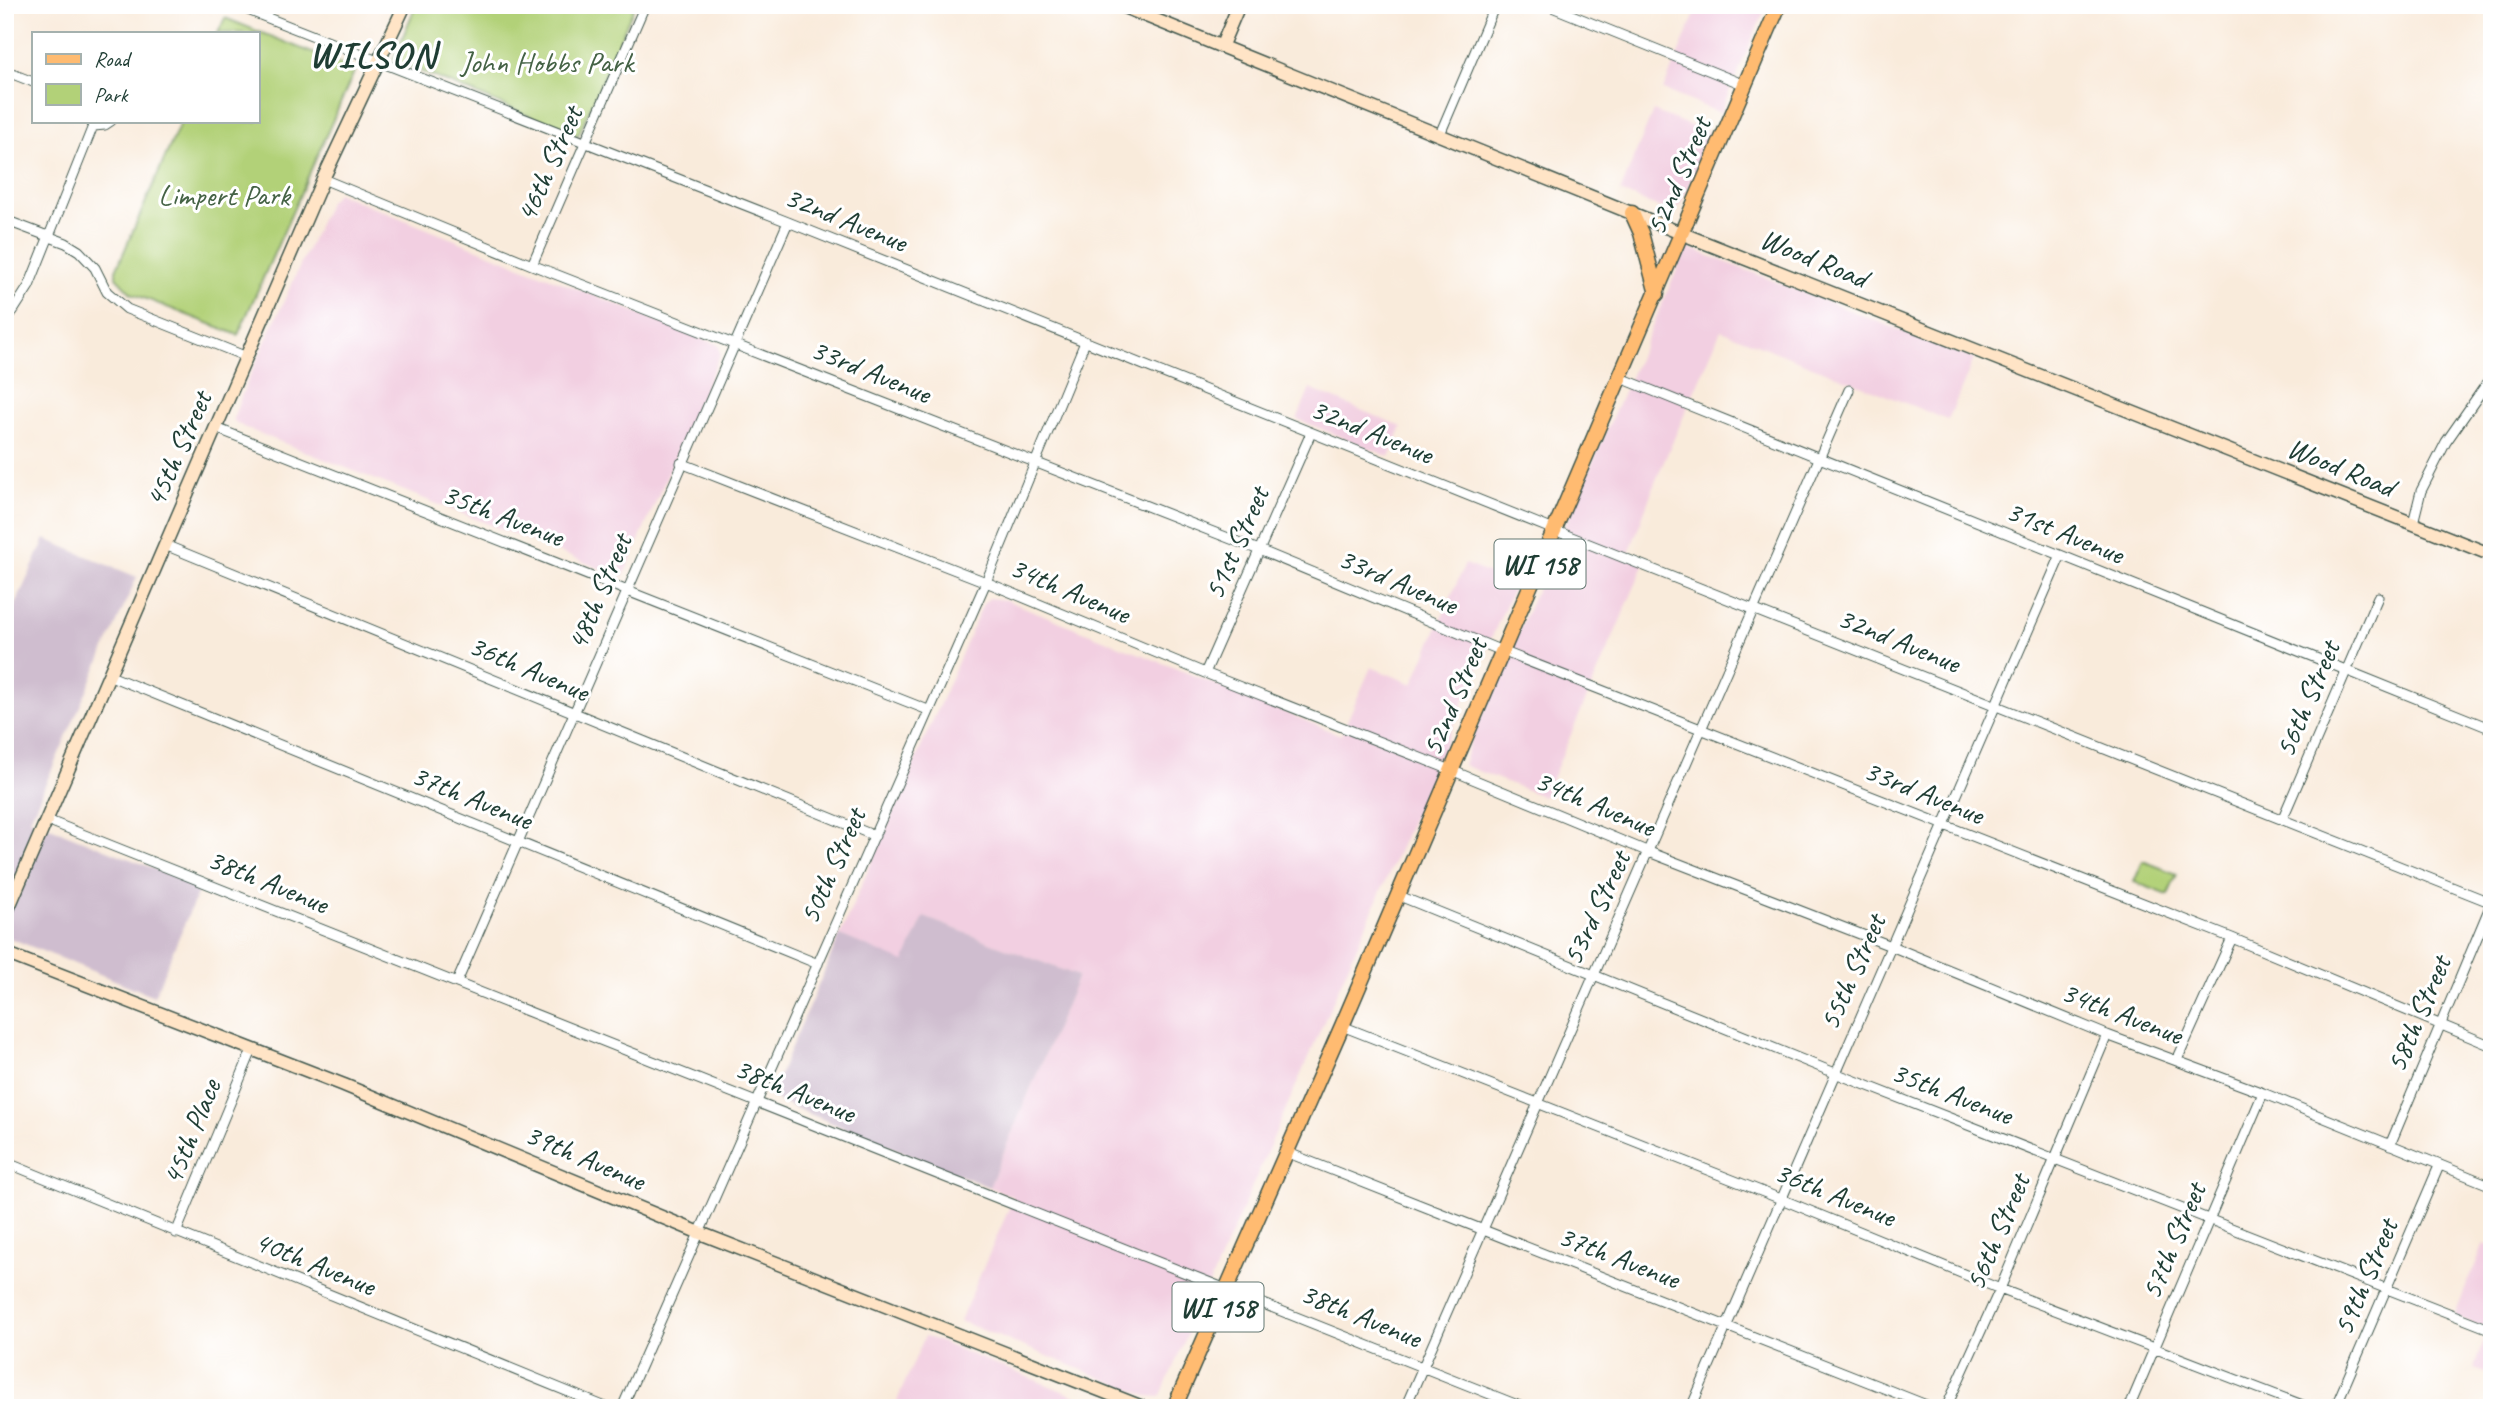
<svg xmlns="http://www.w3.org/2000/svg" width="2497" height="1413" font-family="Caveat,sans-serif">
<rect width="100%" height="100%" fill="#fff"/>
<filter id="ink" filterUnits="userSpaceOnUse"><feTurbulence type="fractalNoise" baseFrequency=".0143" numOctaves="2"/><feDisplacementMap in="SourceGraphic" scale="14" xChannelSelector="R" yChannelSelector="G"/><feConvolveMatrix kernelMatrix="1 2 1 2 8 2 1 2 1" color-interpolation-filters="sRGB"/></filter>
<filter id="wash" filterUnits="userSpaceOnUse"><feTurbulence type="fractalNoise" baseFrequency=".00686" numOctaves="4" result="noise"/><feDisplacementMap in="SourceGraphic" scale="28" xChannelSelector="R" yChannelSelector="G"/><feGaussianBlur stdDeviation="1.57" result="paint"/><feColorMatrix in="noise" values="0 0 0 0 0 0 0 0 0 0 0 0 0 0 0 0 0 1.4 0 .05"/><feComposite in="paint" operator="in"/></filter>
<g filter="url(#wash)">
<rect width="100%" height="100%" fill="#f9ebdb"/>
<path fill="#f2cfe1" d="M1699,5H1767L1720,113L1663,90Z
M1653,111L1711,134L1680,205L1671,212L1620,192Z
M337,193L719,345L720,354L624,575L619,576L243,427L234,421V416L244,389L329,202Z
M1687,247L1974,359L1948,420L1721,330L1656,480L1628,556L1645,563L1544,797L1463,765L1471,740Z
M1310,389L1402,427L1390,457L1297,419Z
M1465,564L1515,584L1161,1395L1160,1397L1147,1396L960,1321L1014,1197L989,1187L1078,976L924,917L904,963L840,935L983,604L989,598L1006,600L1341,735L1371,667L1413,684Z
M2484,1244L2492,1247V1374L2474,1368L2487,1329L2454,1316Z
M925,1336L1105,1408H914L897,1401Z"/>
<path fill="#cfbdcf" d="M45,539L137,577L30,819L200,887L154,996L5,936V628Z
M924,917L1078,976L989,1187L778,1101L772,1092L840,935L904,962Z"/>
<path fill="#b2d178" stroke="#688756" stroke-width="2" d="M416,5H635L578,136L393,60Z
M225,18L355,70L238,335L131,293L116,277V270L181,121H257V33H218Z
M2143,861L2177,874L2168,895L2134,882Z"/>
</g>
<g filter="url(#ink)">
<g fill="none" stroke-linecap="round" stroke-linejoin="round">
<defs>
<path id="street" d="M235,5L788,222L1554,530L2492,903
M1547,5L1745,85
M5,71L33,82
M94,126L105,125L111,121
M1440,134L1495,5
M323,179L532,265L1259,550L1502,651L2232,938L2492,1046
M5,220L66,243L79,251L95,268L107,292L127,309L247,357
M532,265L645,5
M5,317L13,311L29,286L95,121
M1621,378L2492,729
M216,428L928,710
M681,463L986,582L1205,673L1451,770L1649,852L1891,946L2107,1035L2263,1093L2492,1186
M2413,523L2421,491L2446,442L2492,376
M165,545L875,836
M1205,673L1311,433
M108,675L818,964
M47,820L1525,1408
M2282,820L2378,597
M1397,895L1835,1073L2492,1330
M457,982L788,222
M1342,1026L1781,1199L2000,1289L2310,1408
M2177,1060L2232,938
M2390,1145L2492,902
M1286,1152L1934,1408
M5,1162L608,1408
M176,1233L252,1050
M622,1408L986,582L1085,342
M1405,1408C1554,1069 1699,728 1849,390
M1691,1408L2060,557
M1946,1408L2000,1289L2107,1035
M2129,1408L2263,1093
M2335,1408L2439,1166"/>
<path id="secondary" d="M1119,5L1683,234L2492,555
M1222,45L1239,5
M5,916L323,179L405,5
M5,953L344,1085L700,1233L1145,1408"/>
<path id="primary" d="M1632,213L1641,233L1657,294
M1174,1408L1342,1026L1779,5"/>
</defs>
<use href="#street" stroke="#40574d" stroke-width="11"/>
<use href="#secondary" stroke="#40574d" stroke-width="15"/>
<use href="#primary" stroke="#40574d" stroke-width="17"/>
<use href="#street" stroke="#fff" stroke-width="9"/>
<use href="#secondary" stroke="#ffe4c6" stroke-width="12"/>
<use href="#primary" stroke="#ffbb71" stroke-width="14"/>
</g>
</g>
<g text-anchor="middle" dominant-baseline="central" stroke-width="6" stroke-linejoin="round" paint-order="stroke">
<g fill="#fff" stroke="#627771" stroke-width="2">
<rect x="1494.5" y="539.5" width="91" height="49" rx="5"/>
<rect x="1172.5" y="1282.5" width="91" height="49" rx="5"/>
</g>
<g font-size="28" font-weight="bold" fill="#1f3d34">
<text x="1540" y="564">WI 158</text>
<text x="1218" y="1307">WI 158</text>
</g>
<g font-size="30" fill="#446245" stroke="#fff">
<text x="547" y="62">John Hobbs Park</text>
<text x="224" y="195">Limpert Park</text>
</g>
<g font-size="30" fill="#1f3d34" stroke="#fff">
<text transform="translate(549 164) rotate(-66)">46th Street</text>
<text transform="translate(1678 176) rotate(-67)">52nd Street</text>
<text transform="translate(846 219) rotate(22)">32nd Avenue</text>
<text transform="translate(1814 258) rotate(22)">Wood Road</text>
<text transform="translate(871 371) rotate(22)">33rd Avenue</text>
<text transform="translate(1372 431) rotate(22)">32nd Avenue</text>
<text transform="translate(178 449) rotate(-66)">45th Street</text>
<text transform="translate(2341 467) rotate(22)">Wood Road</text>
<text transform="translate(503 515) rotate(21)">35th Avenue</text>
<text transform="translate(2065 532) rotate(22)">31st Avenue</text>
<text transform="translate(1236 543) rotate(-66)">51st Street</text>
<text transform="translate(1398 581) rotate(23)">33rd Avenue</text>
<text transform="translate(1070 590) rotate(23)">34th Avenue</text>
<text transform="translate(599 592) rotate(-67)">48th Street</text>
<text transform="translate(1899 640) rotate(22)">32nd Avenue</text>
<text transform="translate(529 668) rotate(23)">36th Avenue</text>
<text transform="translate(1454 697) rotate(-67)">52nd Street</text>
<text transform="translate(2307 699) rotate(-67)">56th Street</text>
<text transform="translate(1924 792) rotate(22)">33rd Avenue</text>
<text transform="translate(472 797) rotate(22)">37th Avenue</text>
<text transform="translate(1595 803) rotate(23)">34th Avenue</text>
<text transform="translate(832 866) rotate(-66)">50th Street</text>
<text transform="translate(268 881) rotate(22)">38th Avenue</text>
<text transform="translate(1596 908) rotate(-65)">53rd Street</text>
<text transform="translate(1852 972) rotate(-66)">55th Street</text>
<text transform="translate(2122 1013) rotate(21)">34th Avenue</text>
<text transform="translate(2418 1014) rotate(-67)">58th Street</text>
<text transform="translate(795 1090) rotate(22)">38th Avenue</text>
<text transform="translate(1952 1093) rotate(21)">35th Avenue</text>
<text transform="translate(191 1132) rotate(-68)">45th Place</text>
<text transform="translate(585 1157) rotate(23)">39th Avenue</text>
<text transform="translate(1835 1194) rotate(22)">36th Avenue</text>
<text transform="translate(1997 1232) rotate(-67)">56th Street</text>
<text transform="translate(2173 1241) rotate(-67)">57th Street</text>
<text transform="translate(1619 1257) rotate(21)">37th Avenue</text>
<text transform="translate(315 1263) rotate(22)">40th Avenue</text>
<text transform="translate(2365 1277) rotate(-67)">59th Street</text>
<text transform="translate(1361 1315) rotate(22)">38th Avenue</text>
</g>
<g font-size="37" font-weight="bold" letter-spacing="2" fill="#1f3d34" stroke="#fff">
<text x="373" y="54">WILSON</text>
</g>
</g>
<rect width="2497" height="1413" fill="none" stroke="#fff" stroke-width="28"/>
<rect x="32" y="32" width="228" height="91" fill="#ffffff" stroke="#a5b1ae" stroke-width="2"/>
<rect x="46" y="54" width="35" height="10" fill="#ffbb71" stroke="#a5b1ae" stroke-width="2"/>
<text x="94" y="66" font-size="21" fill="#1f3d34">Road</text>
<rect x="46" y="84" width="35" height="21" fill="#b2d178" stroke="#a5b1ae" stroke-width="2"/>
<text x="94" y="102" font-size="21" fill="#1f3d34">Park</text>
</svg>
